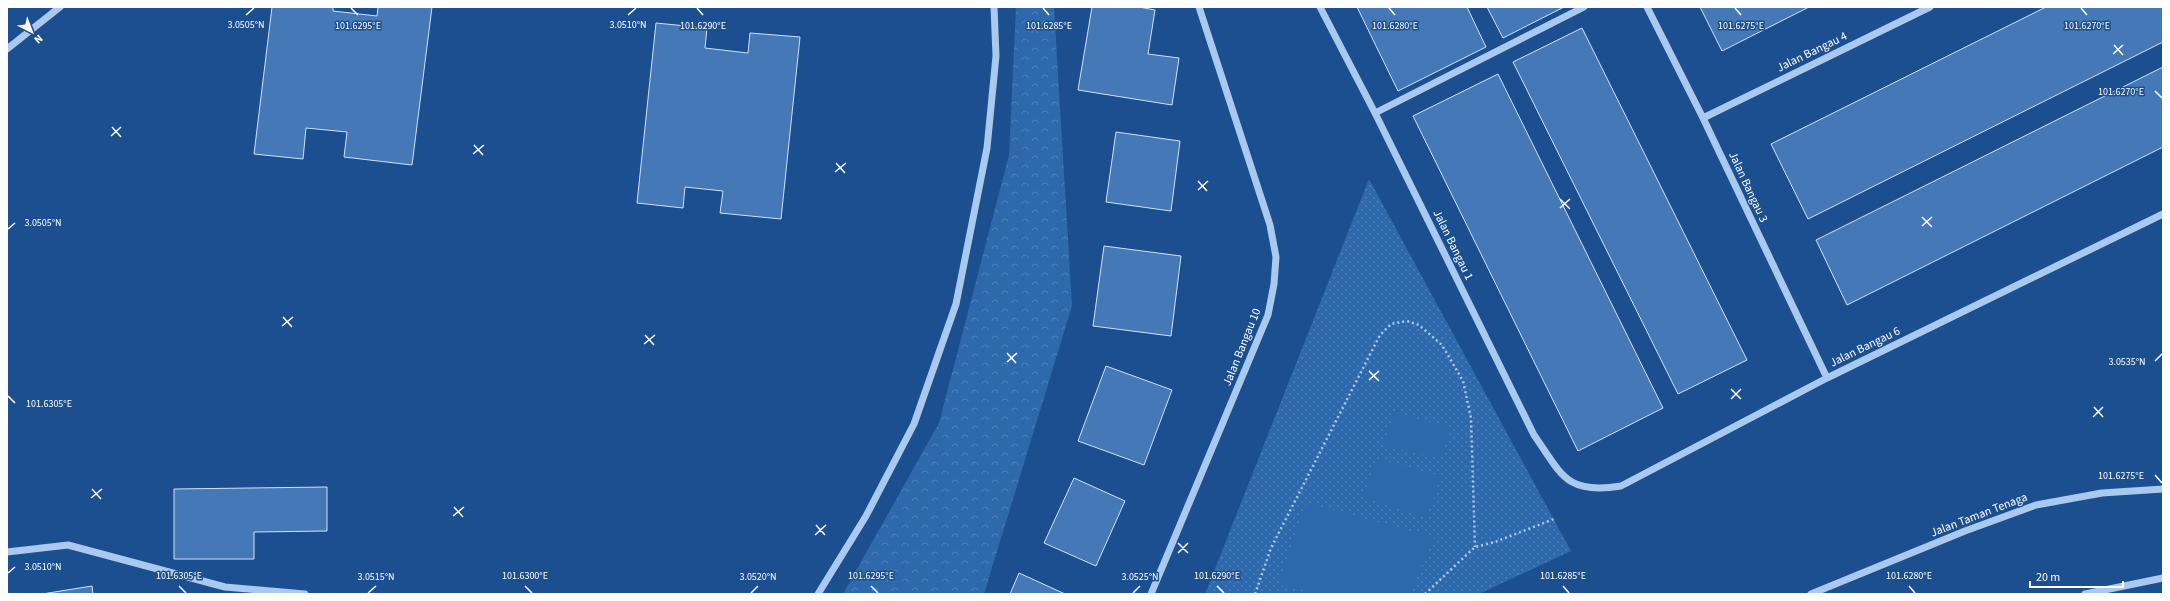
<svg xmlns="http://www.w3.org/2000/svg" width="2170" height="601" font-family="'Source Sans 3',sans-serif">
<defs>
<pattern id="forest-crowns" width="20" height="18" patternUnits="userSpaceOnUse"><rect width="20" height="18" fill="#2e69ad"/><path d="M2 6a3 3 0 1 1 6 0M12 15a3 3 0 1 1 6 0" fill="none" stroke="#4d80b9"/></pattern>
<pattern id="park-dots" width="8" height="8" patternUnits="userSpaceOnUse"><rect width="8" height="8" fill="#2e69ad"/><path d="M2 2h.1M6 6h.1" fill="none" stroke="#4d80b9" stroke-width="1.8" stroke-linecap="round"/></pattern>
</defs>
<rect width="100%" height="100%" fill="#1b4f8f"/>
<path fill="url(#forest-crowns)" d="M1016,7H1054L1072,306L984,594H843L939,423L1009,155Z"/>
<path fill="url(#park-dots)" d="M1369,179L1571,551L1479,594H1205Z"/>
<path fill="#2e69ad" d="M1395,413L1452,428L1439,458L1382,445Z
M1377,459L1441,476L1427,517L1364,498Z
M1307,503L1434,537L1410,594H1324L1278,585Z"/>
<path fill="#4478b7" stroke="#cfe3fa" d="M272,7H333V11L377,16L378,7H432L412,165L344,157L347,132L306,128L303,159L254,154Z
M1092,7H1139L1155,10L1148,54L1179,58L1172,105L1078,90Z
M1357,7H1467L1486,47L1398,91Z
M1487,7H1564L1503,38Z
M1700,7H1809L1722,51Z
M2046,7H2163V42L1808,219L1771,144Z
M656,23L707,28L705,48L748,53L750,33L800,37L781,219L720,213L723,191L685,187L683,208L637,203Z
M1582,28L1747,360L1678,394L1513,62Z
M2163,67V147L1847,305L1816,240Z
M1498,74L1663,408L1578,451L1413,116Z
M1116,132L1180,141L1171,211L1106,202Z
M1104,246L1181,256L1171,336L1093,326Z
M1106,366L1172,390L1144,465L1078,441Z
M1074,478L1125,501L1096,566L1044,543Z
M327,487V531L254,532V559H174V489Z
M1019,573L1065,594H1010Z
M92,586L93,594H42Z"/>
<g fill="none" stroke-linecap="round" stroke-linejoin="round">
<path stroke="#a9c9ee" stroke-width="2.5" stroke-dasharray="2 3" stroke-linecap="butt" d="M1255,594L1271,548L1380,335L1391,324L1407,321L1419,325L1442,345L1463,381L1471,418L1475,547
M1425,594L1475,547L1495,542L1554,519"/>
<path stroke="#a9c9ee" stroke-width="7" d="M1320,7L1375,113L1534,435C1562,475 1566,495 1621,486L1827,378L2163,214
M1647,7L1703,118L1827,378
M7,49L60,7
M1375,113L1584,7
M1703,118L1930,7
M7,552L68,545L225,587L305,594
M818,594L866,516L914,424L956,304L987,148L996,56L994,7
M1151,594L1268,315L1274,284L1276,257L1270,225L1199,7
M1811,594L1965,531L2036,505L2102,493L2163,489
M2085,594L2163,578"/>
</g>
<path fill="none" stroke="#fff" stroke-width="1.5" d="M351,8L358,15M697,8L703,15M1043,8L1049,15M1389,8L1395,15M1735,8L1741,15M2081,8L2087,15M246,15L254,8M628,15L636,8M2114,45L2123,55M2113,54L2123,45M2155,91L2162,98M112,127L121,137M111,136L121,127M474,145L483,155M473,154L484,145M836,163L845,173M835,172L846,163M1198,181L1207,191M1198,190L1208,181M1560,199L1570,209M1560,208L1570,199M1922,217L1932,227M1922,226L1932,217M8,229L15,223M283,317L292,327M282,326L293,317M645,335L654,345M644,344L655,335M1007,353L1016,363M2155,361L2162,354M1007,362L1017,353M1369,371L1379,381M1369,380L1379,371M1731,389L1741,399M8,396L15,403M1731,399L1741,389M2094,407L2103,417M2093,417L2103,407M2155,475L2162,483M92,489L101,499M91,498L102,489M454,507L463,517M453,516L464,507M816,525L825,535M815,535L826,525M1178,543L1188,553M1178,553L1188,543M8,573L15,567M179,586L186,593M525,586L532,593M871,586L878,593M1217,586L1224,593M1563,586L1569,593M1909,586L1915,593M368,593L376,586M751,593L758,586M1133,593L1140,586"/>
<g text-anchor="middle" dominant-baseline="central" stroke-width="3" stroke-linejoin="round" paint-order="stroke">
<g font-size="12" fill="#fff" stroke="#1b4f8f">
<text transform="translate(1812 52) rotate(-26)">Jalan Bangau 4</text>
<text transform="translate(1748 187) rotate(65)">Jalan Bangau 3</text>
<text transform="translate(1453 245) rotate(64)">Jalan Bangau 1</text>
<text transform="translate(1242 347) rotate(-68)">Jalan Bangau 10</text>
<text transform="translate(1865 347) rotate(-26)">Jalan Bangau 6</text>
<text transform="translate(1979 515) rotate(-21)">Jalan Taman Tenaga</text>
</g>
</g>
<g font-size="10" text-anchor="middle" fill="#fff" stroke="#1b4f8f" stroke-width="3" stroke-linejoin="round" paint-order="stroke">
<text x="246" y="28">3.0505°N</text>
<text x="628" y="28">3.0510°N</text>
<text x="2087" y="29">101.6270°E</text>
<text x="358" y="29">101.6295°E</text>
<text x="703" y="29">101.6290°E</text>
<text x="1049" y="29">101.6285°E</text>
<text x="1395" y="29">101.6280°E</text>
<text x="1741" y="29">101.6275°E</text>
<text x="2121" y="95">101.6270°E</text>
<text x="43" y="226">3.0505°N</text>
<text x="2127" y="365">3.0535°N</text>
<text x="49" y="407">101.6305°E</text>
<text x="2121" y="479">101.6275°E</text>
<text x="43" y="570">3.0510°N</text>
<text x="179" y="579">101.6305°E</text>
<text x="525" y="579">101.6300°E</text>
<text x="871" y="579">101.6295°E</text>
<text x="1217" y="579">101.6290°E</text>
<text x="1563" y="579">101.6285°E</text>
<text x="1909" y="579">101.6280°E</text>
<text x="376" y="580">3.0515°N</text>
<text x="758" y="580">3.0520°N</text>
<text x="1140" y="580">3.0525°N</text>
</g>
<rect width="2170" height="601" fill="none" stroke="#ffffff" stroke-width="16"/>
<g transform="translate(32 32) rotate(138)" stroke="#1b4f8f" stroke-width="3" paint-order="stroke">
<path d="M0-3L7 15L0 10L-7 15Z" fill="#ffffff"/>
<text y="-6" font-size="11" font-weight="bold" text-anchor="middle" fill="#ffffff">N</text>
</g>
<path d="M2030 581v6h93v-6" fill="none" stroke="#ffffff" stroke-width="2"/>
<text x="2036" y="581" font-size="12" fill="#ffffff" stroke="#1b4f8f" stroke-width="3" paint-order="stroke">20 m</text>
</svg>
